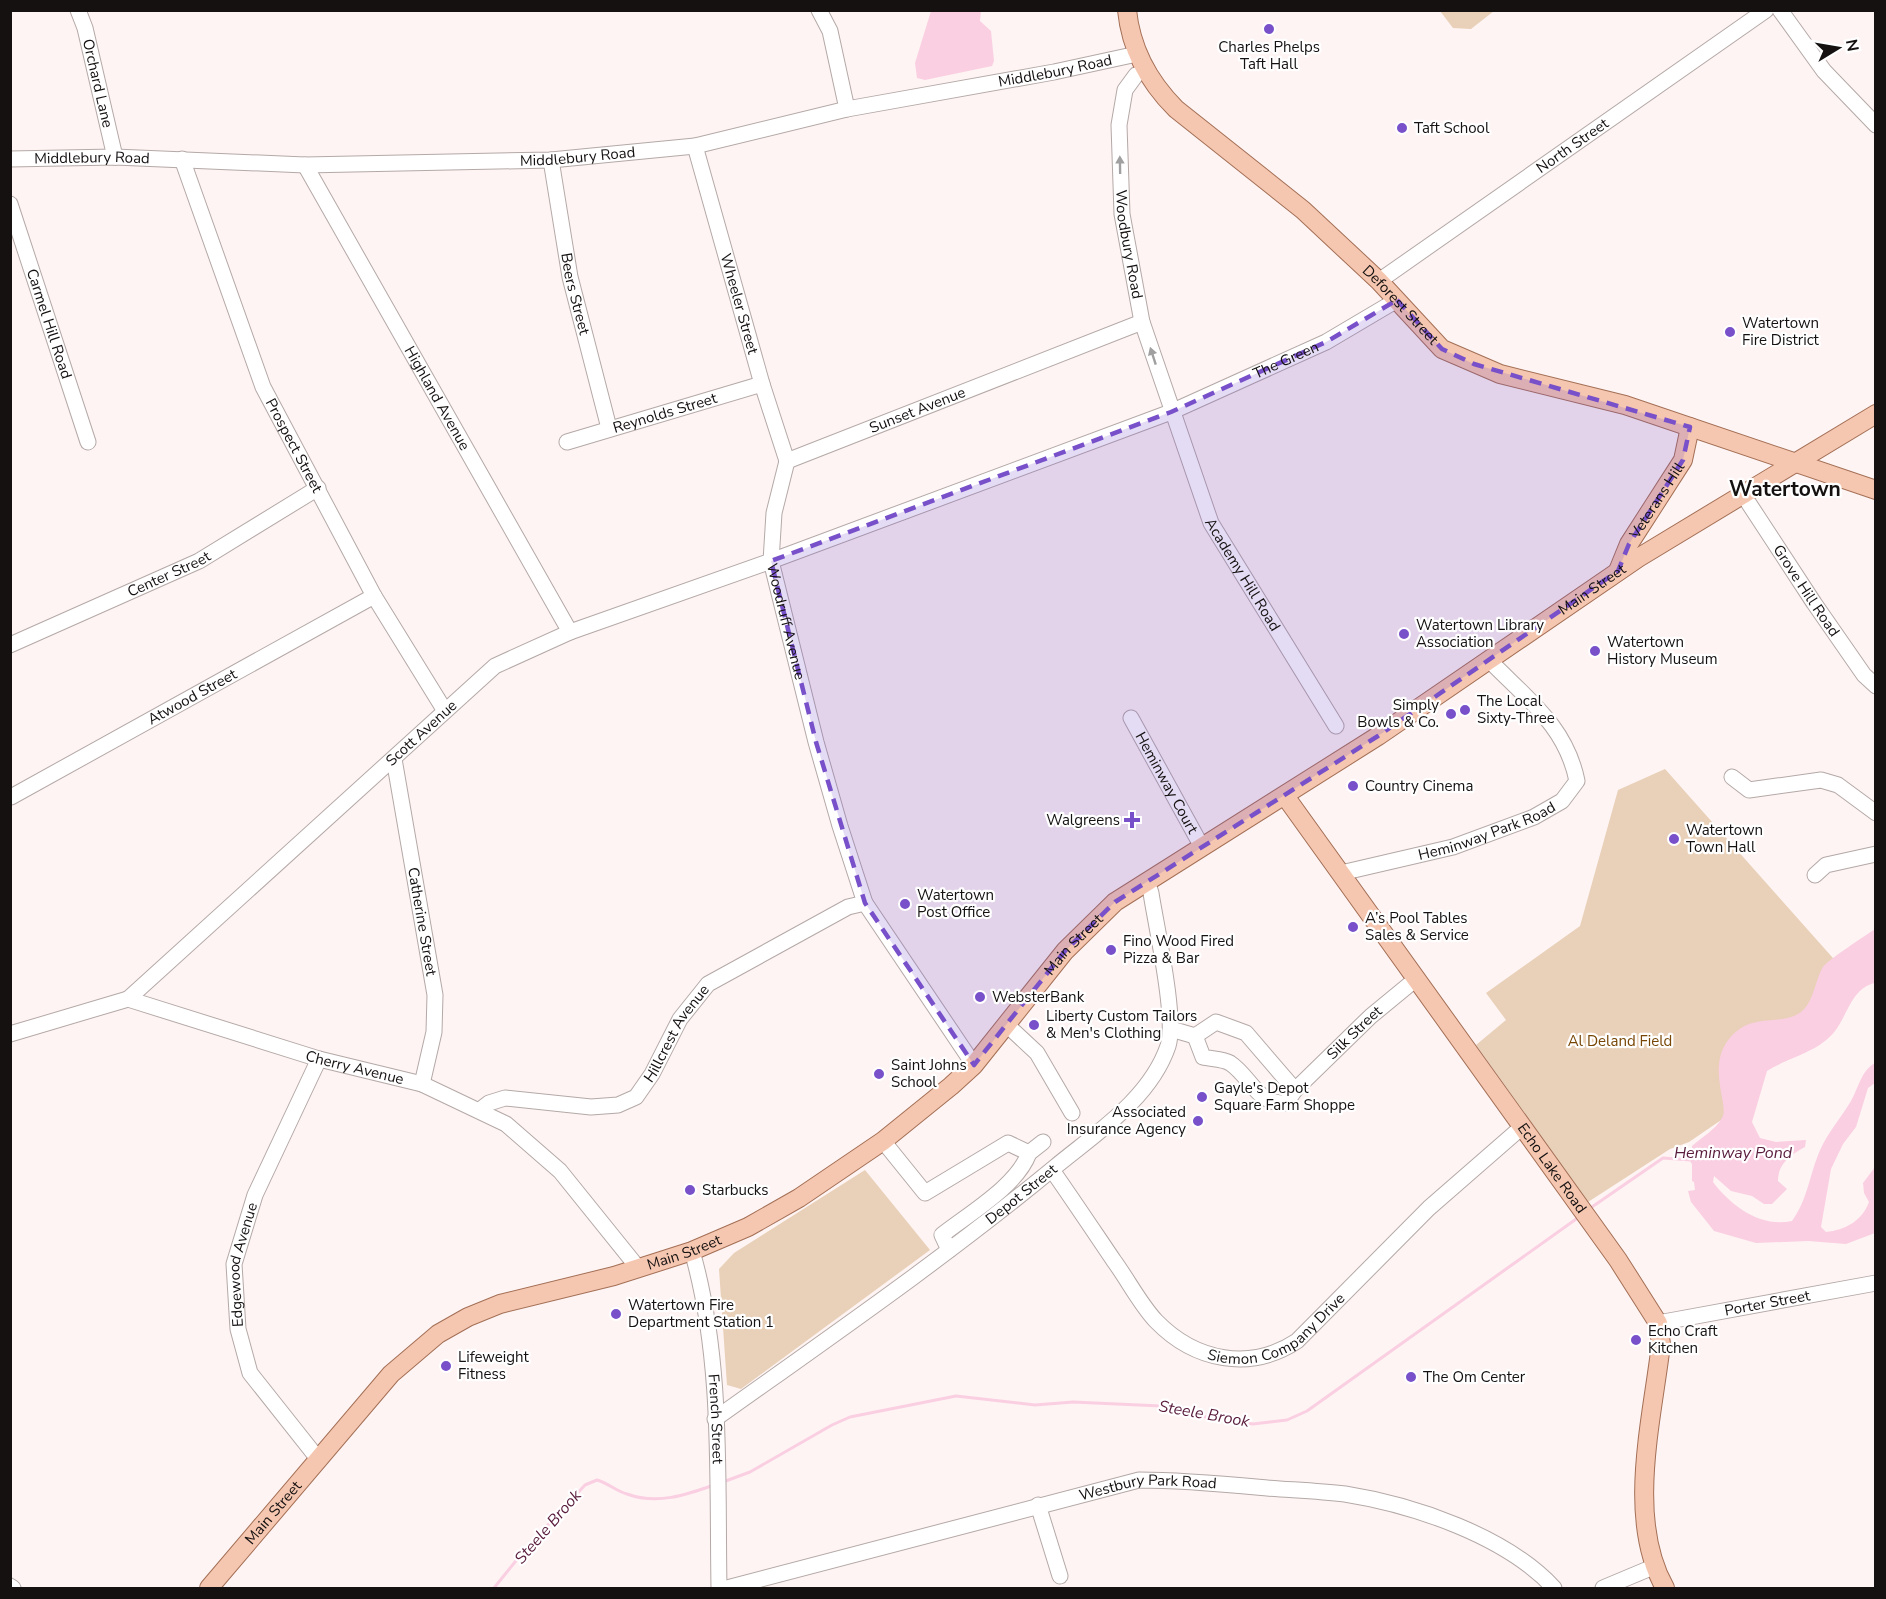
<svg xmlns="http://www.w3.org/2000/svg" width="1886" height="1599" font-family="'Nunito Sans',sans-serif">
<rect width="100%" height="100%" fill="#fef4f3"/>
<path fill="#e9d0b8" d="M1440,11H1494L1471,29L1453,28Z
M1665,769L1848,975L1785,1038L1730,1114L1689,1142L1670,1149L1588,1202L1476,1045L1506,1020L1486,993L1580,926L1618,790Z
M865,1170L930,1250L741,1389L727,1385L719,1269L734,1253Z"/>
<path fill="#facfe2" d="M931,11H981L980,21L991,31L994,61L992,66L925,80L917,78L915,63Z
M1875,929V983C1852,988 1848,1014 1835,1031C1819,1052 1789,1057 1767,1071L1752,1122L1760,1138L1776,1142L1806,1140L1805,1147C1790,1155 1778,1164 1778,1181L1787,1189L1772,1204H1764L1752,1196L1731,1191L1714,1176L1713,1182C1731,1206 1761,1228 1792,1221C1809,1198 1810,1169 1823,1144C1831,1129 1842,1116 1851,1101C1859,1087 1861,1071 1875,1063V1083L1868,1088L1856,1127L1843,1144L1831,1169L1821,1227L1826,1232C1845,1230 1862,1221 1869,1202L1864,1193L1863,1183L1875,1167V1233L1846,1244L1808,1241L1756,1243L1714,1231L1691,1202L1688,1191L1695,1190L1694,1182L1692,1181V1146C1701,1138 1716,1129 1722,1118C1730,1106 1706,1068 1729,1039C1751,1011 1781,1027 1801,1012C1814,1002 1815,980 1823,967C1829,959 1865,936 1875,929Z"/>
<g fill="none" stroke-linecap="round" stroke-linejoin="round">
<path stroke="#facfe2" stroke-width="3" d="M1589,1209L1663,1158L1691,1160L1693,1163
M723,1482L750,1472L832,1425L850,1417L956,1396L1035,1405L1073,1402L1161,1406L1206,1417L1253,1424L1287,1420L1307,1411L1579,1217
M494,1588L523,1552L585,1485L597,1480C608,1483 616,1491 627,1494C657,1505 686,1495 714,1485"/>
<defs>
<g id="minor">
<path id="s1" d="M78,10L85,28L115,157"/>
<path d="M819,10L830,31L847,109"/>
<path d="M1780,10L1824,71L1876,125"/>
<path id="s2" d="M1136,75L1125,90L1119,125L1122,214L1142,322L1211,523L1336,726"/>
<path id="s3" d="M695,146L762,384L787,461"/>
<path id="s4" d="M10,159L115,157L305,165L551,160L695,146L847,109L1054,72L1137,54"/>
<path id="s5" d="M182,159L263,387L374,596L445,711"/>
<path id="s6" d="M551,160L570,277L609,428"/>
<path id="s7" d="M305,165L570,632"/>
<path id="s8" d="M10,204L88,442"/>
<path id="s9" d="M1379,281L1766,10"/>
<path id="s10" d="M567,442L762,384"/>
<path id="s11" d="M787,461L774,513L771,561L816,742L840,826L865,903L974,1065"/>
<path id="s12" d="M787,461L1142,322"/>
<path id="s13" d="M1742,493L1814,603L1864,675L1876,686"/>
<path id="s14" d="M10,645L199,561L318,488"/>
<path id="s15" d="M1131,718L1202,847"/>
<path id="s16" d="M394,759L435,995L434,1032L422,1084"/>
<path d="M1732,777L1749,790L1821,780L1838,785L1876,813"/>
<path id="s17" d="M11,797L374,596"/>
<path id="s18" d="M1341,873L1453,847L1534,817L1562,801L1577,781C1566,726 1527,699 1490,661"/>
<path d="M1815,875L1826,865L1876,854"/>
<path id="s19" d="M128,999L495,666L570,632L771,561L1171,412L1326,342L1397,300"/>
<path d="M1007,1025L1037,1053L1072,1113"/>
<path id="s20" d="M1171,1029L1195,1036L1216,1022L1246,1033L1295,1090L1371,1016L1416,979"/>
<path id="s21" d="M10,1034L128,999L319,1059L422,1084L506,1124L560,1171L639,1269"/>
<path d="M1195,1036L1203,1057C1211,1059 1223,1059 1230,1063C1251,1077 1257,1105 1286,1103L1295,1090"/>
<path id="s22" d="M480,1110L489,1103L505,1098L591,1107L618,1105L636,1097L652,1074L680,1019L708,984L848,907L865,903"/>
<path d="M883,1141L925,1193L1008,1143L1029,1153"/>
<path d="M1029,1153L1043,1142"/>
<path id="s23" d="M1052,1170C1073,1200 1093,1230 1114,1261C1128,1280 1140,1304 1156,1321C1195,1361 1250,1372 1297,1341L1429,1208L1522,1127"/>
<path d="M949,1250L942,1235C970,1213 1017,1186 1029,1153"/>
<path id="s24" d="M692,1251C723,1359 717,1477 719,1588"/>
<path id="s25" d="M1658,1323L1876,1283"/>
<path id="s26" d="M715,1419C830,1337 946,1257 1055,1167C1096,1133 1150,1099 1168,1046C1177,1019 1156,926 1151,893L1147,881"/>
<path id="s27" d="M319,1460L250,1373L238,1329L234,1264L255,1195L319,1059"/>
<path d="M1038,1505L1060,1576"/>
<path d="M10,1586L13,1588"/>
<path id="s28" d="M727,1588L1139,1480C1183,1480 1224,1484 1267,1488C1293,1490 1319,1491 1345,1494C1414,1505 1506,1536 1554,1588"/>
<path d="M1603,1588L1653,1567"/>
</g>
<g id="major">
<path id="s29" d="M1127,10C1131,50 1149,82 1176,109L1303,210L1379,281L1442,349L1500,374L1625,405L1876,490"/>
<path id="s30" d="M1618,571L1629,544L1683,460L1690,427"/>
<path id="s31" d="M1285,796L1618,1260L1658,1323L1661,1344C1652,1421 1626,1519 1665,1588"/>
<path id="s32" d="M209,1588L391,1374L438,1334L468,1317L500,1304L614,1276L692,1251L748,1227L799,1198L883,1141L951,1086L974,1065L1065,951L1115,902L1378,736L1638,558L1876,414"/>
</g>
</defs>
<use href="#minor" stroke="#b4a9a7" stroke-width="17"/>
<use href="#major" stroke="#a36f56" stroke-width="20"/>
<use href="#minor" stroke="#fff" stroke-width="15"/>
<use href="#major" stroke="#f6c7b0" stroke-width="18"/>
</g>
<defs><path id="oneway-solid" d="M-6-.8H1V-3.2L6.5 0L1 3.2V.8H-6Z" transform="scale(1.5)"/></defs>
<g fill="#a1a0a0">
<use href="#oneway-solid" transform="translate(1120 165) rotate(-91)"/>
<use href="#oneway-solid" transform="translate(1153 356) rotate(-108)"/>
</g>
<path fill="#7750ca" fill-opacity="0.2" stroke="#7750ca" stroke-width="4.5" stroke-dasharray="12 8" stroke-linejoin="round" d="M1397,300L1442,349L1474,364L1690,427L1683,460L1629,544L1618,571L1378,736L1115,902L1065,951L974,1065L865,903L816,742L771,561L1171,412L1326,342Z"/>
<g fill="#7750ca" stroke="#fff" stroke-width="2">
<circle cx="1269" cy="29" r="6"/>
<circle cx="1402" cy="128" r="6"/>
<circle cx="1730" cy="332" r="6"/>
<circle cx="1404" cy="634" r="6"/>
<circle cx="1595" cy="651" r="6"/>
<circle cx="1465" cy="710" r="6"/>
<circle cx="1451" cy="714" r="6"/>
<circle cx="1353" cy="786" r="6"/>
<path d="M1129 811h6v6h6v6h-6v6h-6v-6h-6v-6h6z"/>
<circle cx="1674" cy="839" r="6"/>
<circle cx="905" cy="904" r="6"/>
<circle cx="1353" cy="927" r="6"/>
<circle cx="1111" cy="950" r="6"/>
<circle cx="980" cy="997" r="6"/>
<circle cx="1034" cy="1025" r="6"/>
<circle cx="879" cy="1074" r="6"/>
<circle cx="1202" cy="1097" r="6"/>
<circle cx="1198" cy="1121" r="6"/>
<circle cx="690" cy="1190" r="6"/>
<circle cx="616" cy="1314" r="6"/>
<circle cx="1636" cy="1340" r="6"/>
<circle cx="446" cy="1366" r="6"/>
<circle cx="1411" cy="1377" r="6"/>
</g>
<g text-anchor="middle" dominant-baseline="central" stroke-width="4.5" stroke-linejoin="round" paint-order="stroke">
<g font-size="15" fill="#151111" stroke="#fff" text-anchor="start">
<text x="1269" y="47" text-anchor="middle">Charles Phelps<tspan x="1269" dy="17">Taft Hall</tspan></text>
<text x="1414" y="128">Taft School</text>
<text x="1742" y="323">Watertown<tspan x="1742" dy="17">Fire District</tspan></text>
<text x="1416" y="625">Watertown Library<tspan x="1416" dy="17">Association</tspan></text>
<text x="1607" y="642">Watertown<tspan x="1607" dy="17">History Museum</tspan></text>
<text x="1477" y="701">The Local<tspan x="1477" dy="17">Sixty-Three</tspan></text>
<text x="1439" y="705" text-anchor="end">Simply<tspan x="1439" dy="17">Bowls &amp; Co.</tspan></text>
<text x="1365" y="786">Country Cinema</text>
<text x="1120" y="820" text-anchor="end">Walgreens</text>
<text x="1686" y="830">Watertown<tspan x="1686" dy="17">Town Hall</tspan></text>
<text x="917" y="895">Watertown<tspan x="917" dy="17">Post Office</tspan></text>
<text x="1365" y="918">A’s Pool Tables<tspan x="1365" dy="17">Sales &amp; Service</tspan></text>
<text x="1123" y="941">Fino Wood Fired<tspan x="1123" dy="17">Pizza &amp; Bar</tspan></text>
<text x="992" y="997">WebsterBank</text>
<text x="1046" y="1016">Liberty Custom Tailors<tspan x="1046" dy="17">&amp; Men's Clothing</tspan></text>
<text x="891" y="1065">Saint Johns<tspan x="891" dy="17">School</tspan></text>
<text x="1214" y="1088">Gayle's Depot<tspan x="1214" dy="17">Square Farm Shoppe</tspan></text>
<text x="1186" y="1112" text-anchor="end">Associated<tspan x="1186" dy="17">Insurance Agency</tspan></text>
<text x="702" y="1190">Starbucks</text>
<text x="628" y="1305">Watertown Fire<tspan x="628" dy="17">Department Station 1</tspan></text>
<text x="1648" y="1331">Echo Craft<tspan x="1648" dy="17">Kitchen</tspan></text>
<text x="458" y="1357">Lifeweight<tspan x="458" dy="17">Fitness</tspan></text>
<text x="1423" y="1377">The Om Center</text>
</g>
<g font-size="15" fill="#151111" stroke="#fff">
<text stroke="none"><textPath href="#s4" startOffset="1054">Middlebury Road</textPath></text>
<text stroke="none"><textPath href="#s1" startOffset="76">Orchard Lane</textPath></text>
<text stroke="none"><textPath href="#s9" startOffset="236">North Street</textPath></text>
<text stroke="none"><textPath href="#s4" startOffset="568">Middlebury Road</textPath></text>
<text stroke="none"><textPath href="#s4" startOffset="82">Middlebury Road</textPath></text>
<text stroke="none"><textPath href="#s2" startOffset="174">Woodbury Road</textPath></text>
<text stroke="none"><textPath href="#s6" startOffset="136">Beers Street</textPath></text>
<text stroke="none"><textPath href="#s3" startOffset="164">Wheeler Street</textPath></text>
<text stroke="none"><textPath href="#s29" startOffset="411">Deforest Street</textPath></text>
<text stroke="none"><textPath href="#s8" startOffset="126">Carmel Hill Road</textPath></text>
<text stroke="none"><textPath href="#s19" startOffset="1344">The Green</textPath></text>
<text stroke="none"><textPath href="#s7" startOffset="268">Highland Avenue</textPath></text>
<text stroke="none"><textPath href="#s12" startOffset="140">Sunset Avenue</textPath></text>
<text stroke="none"><textPath href="#s10" startOffset="102">Reynolds Street</textPath></text>
<text stroke="none"><textPath href="#s5" startOffset="308">Prospect Street</textPath></text>
<text stroke="none"><textPath href="#s30" startOffset="81">Veterans Hill</textPath></text>
<text stroke="none"><textPath href="#s14" startOffset="174">Center Street</textPath></text>
<text stroke="none"><textPath href="#s2" startOffset="526">Academy Hill Road</textPath></text>
<text stroke="none"><textPath href="#s32" startOffset="1737">Main Street</textPath></text>
<text stroke="none"><textPath href="#s13" startOffset="117">Grove Hill Road</textPath></text>
<text stroke="none"><textPath href="#s11" startOffset="164">Woodruff Avenue</textPath></text>
<text stroke="none"><textPath href="#s17" startOffset="207">Atwood Street</textPath></text>
<text stroke="none"><textPath href="#s19" startOffset="396">Scott Avenue</textPath></text>
<text stroke="none"><textPath href="#s15" startOffset="74">Heminway Court</textPath></text>
<text stroke="none"><textPath href="#s18" startOffset="152">Heminway Park Road</textPath></text>
<text stroke="none"><textPath href="#s16" startOffset="165">Catherine Street</textPath></text>
<text stroke="none"><textPath href="#s32" startOffset="1107">Main Street</textPath></text>
<text stroke="none"><textPath href="#s20" startOffset="240">Silk Street</textPath></text>
<text stroke="none"><textPath href="#s22" startOffset="237">Hillcrest Avenue</textPath></text>
<text stroke="none"><textPath href="#s21" startOffset="360">Cherry Avenue</textPath></text>
<text stroke="none"><textPath href="#s31" startOffset="458">Echo Lake Road</textPath></text>
<text stroke="none"><textPath href="#s26" startOffset="380">Depot Street</textPath></text>
<text stroke="none"><textPath href="#s32" startOffset="603">Main Street</textPath></text>
<text stroke="none"><textPath href="#s27" startOffset="222">Edgewood Avenue</textPath></text>
<text stroke="none"><textPath href="#s25" startOffset="111">Porter Street</textPath></text>
<text stroke="none"><textPath href="#s23" startOffset="324">Siemon Company Drive</textPath></text>
<text stroke="none"><textPath href="#s24" startOffset="170">French Street</textPath></text>
<text stroke="none"><textPath href="#s28" startOffset="434">Westbury Park Road</textPath></text>
<text stroke="none"><textPath href="#s32" startOffset="99">Main Street</textPath></text>
</g>
<g font-size="15" fill="#774605" stroke="#fff">
<text x="1620" y="1041">Al Deland Field</text>
</g>
<g font-size="16" font-style="italic" fill="#591c3d" stroke="#fff">
<text x="1733" y="1153">Heminway Pond</text>
<text transform="translate(1204 1414) rotate(10)">Steele Brook</text>
<text transform="translate(548 1527) rotate(-49)">Steele Brook</text>
</g>
<g font-size="21" font-weight="bold" fill="#151111" stroke="#fff">
<text x="1785" y="489">Watertown</text>
</g>
</g>
<rect width="1886" height="1599" fill="none" stroke="#151111" stroke-width="24"/>
<g transform="translate(1838 48) rotate(79)" stroke="#ffffff" stroke-width="4.5" paint-order="stroke">
<path d="M0-4.5L10 22L0 15L-10 22Z" fill="#151111"/>
<text y="-9" font-size="16" font-weight="bold" text-anchor="middle" fill="#151111">N</text>
</g>
</svg>
